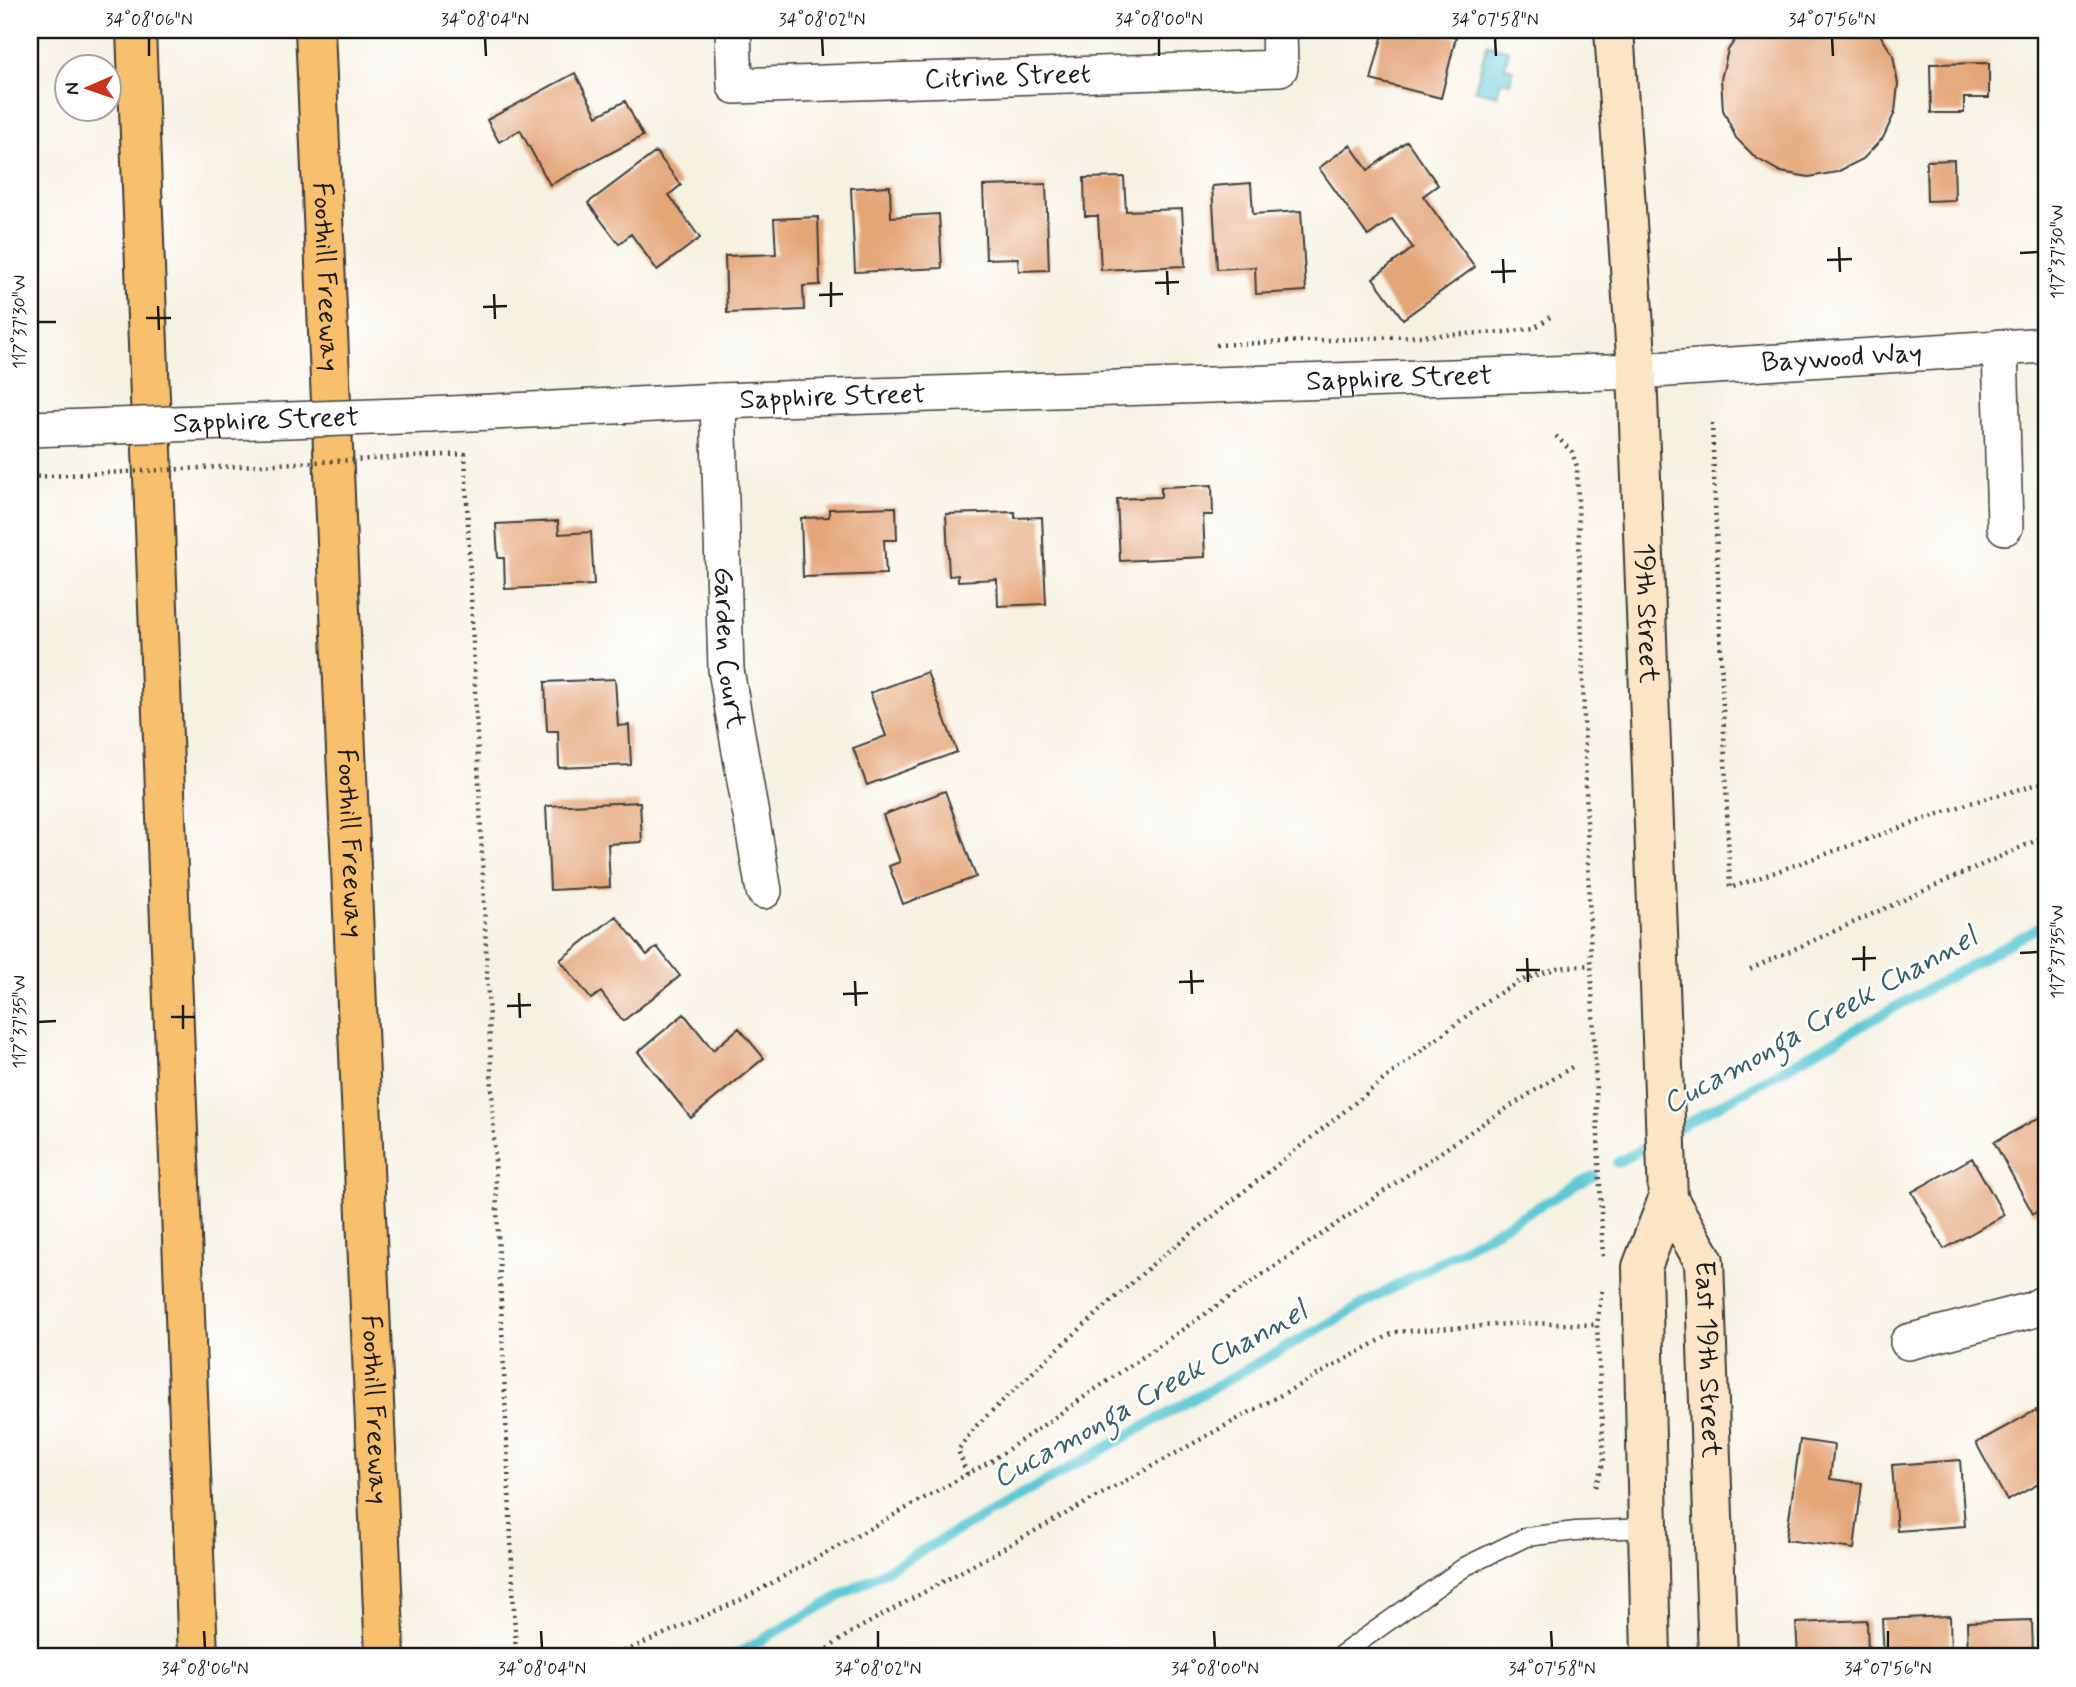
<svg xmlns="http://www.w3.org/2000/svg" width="2076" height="1687" font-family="Mynerve,sans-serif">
<rect width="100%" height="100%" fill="#fff"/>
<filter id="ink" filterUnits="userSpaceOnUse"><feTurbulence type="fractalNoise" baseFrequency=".0143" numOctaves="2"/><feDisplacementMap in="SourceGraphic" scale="14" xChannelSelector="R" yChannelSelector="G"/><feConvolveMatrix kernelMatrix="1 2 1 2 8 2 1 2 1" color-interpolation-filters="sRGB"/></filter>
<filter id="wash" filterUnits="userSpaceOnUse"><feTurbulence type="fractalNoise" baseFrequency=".00686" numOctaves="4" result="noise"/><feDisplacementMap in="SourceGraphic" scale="28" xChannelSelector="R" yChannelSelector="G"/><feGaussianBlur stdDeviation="1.57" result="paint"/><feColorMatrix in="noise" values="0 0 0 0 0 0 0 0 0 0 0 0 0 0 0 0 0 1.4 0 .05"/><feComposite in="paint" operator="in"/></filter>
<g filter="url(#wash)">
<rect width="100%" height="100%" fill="#f6f2e2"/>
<path fill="#5dc8d6" stroke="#3c7279" stroke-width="2" d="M1487,44L1509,50L1505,67L1513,69L1510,83L1501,81L1497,96L1475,90Z"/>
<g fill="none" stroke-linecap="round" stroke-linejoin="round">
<path stroke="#5dc8d6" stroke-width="10" d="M1673,1131L2046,923
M1617,1163L1659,1139
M731,1657L1593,1176"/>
</g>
<g id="blocks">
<path fill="#e4a577" d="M1384,30H1427L1456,37L1441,98L1371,80Z
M1742,30H1877L1893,55L1898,84L1895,112L1883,138L1863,159L1837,172L1809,177L1781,172L1756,158L1736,138L1723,110L1721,79L1728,50Z
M1989,63V98H1964V113H1931L1930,64Z
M575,73L597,116L625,101L643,136L550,185L520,130L499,142L487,120Z
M1407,141L1438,185L1423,196L1475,267L1403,319L1373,278L1413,248L1392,219L1368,236L1319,168L1350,145L1368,170Z
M656,152L681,185L669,195L700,238L657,270L631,234L619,244L588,203Z
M1954,160L1955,200L1927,201L1926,161Z
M1124,177L1126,211L1182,209L1185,266L1101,270L1098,216H1085L1084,178Z
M1251,183L1253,214L1301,211L1306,291L1256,294L1255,267L1217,269L1212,186Z
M1046,184L1049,270L1019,271L1018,258L986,259L983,186Z
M890,186L891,217L939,214L942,268L855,272L851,188Z
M818,217L820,285L803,286L804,310L727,313L725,256L776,254L774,219Z
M1212,485L1213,515H1203L1205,557L1120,561L1117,499L1161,497V487Z
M896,507L897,540H884L886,574L803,577L801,518L829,517V509Z
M1015,512V518L1042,517L1046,604L998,606L997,579L958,581V575L949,576L946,514Z
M558,521L559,534L591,532L594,585L505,589L504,558H498L496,524Z
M927,672L957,752L867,785L853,748L886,736L870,693Z
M615,679L618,726L629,725L631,765L559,768L558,731H547L545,682Z
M945,791L976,877L903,904L889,866L900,862L883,815Z
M640,802L642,842L608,844L610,887L550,890L546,806Z
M616,916L647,955L657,947L680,976L623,1021L601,992L591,999L560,960Z
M684,1014L713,1050L739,1028L764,1058L691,1118L638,1052Z
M2046,1114V1207L2033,1214L1994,1142Z
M1972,1158L2004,1215L1944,1249L1912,1192Z
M2036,1410L2046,1429V1480L2007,1501L1976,1443Z
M1800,1440L1834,1445L1830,1479L1862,1483L1854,1549L1786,1540Z
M1960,1460L1965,1526L1897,1531L1892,1465Z
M1950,1616L1951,1657H1884L1882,1619Z
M1867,1620L1868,1657H1798L1796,1623Z
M2032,1620L2033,1657H1968L1967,1622Z"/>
</g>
</g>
<g filter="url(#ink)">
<use href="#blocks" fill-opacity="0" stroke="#3d3c3a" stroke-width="2"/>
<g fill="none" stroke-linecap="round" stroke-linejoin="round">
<defs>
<path id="service" d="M1338,1657L1466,1566L1526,1537L1576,1531L1647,1528"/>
<g id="minor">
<path id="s1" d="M733,30L735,86L1280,68L1279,30"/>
<path d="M2000,347L2005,527"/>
<path id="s2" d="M718,401L726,670L764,891"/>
<path id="s3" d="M429,415L718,401L1637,371L2046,345"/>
<path d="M1908,1342L2032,1310L2046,1302"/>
</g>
<g id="secondary">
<path id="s4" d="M1614,30L1637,371L1668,1199L1642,1267L1651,1657"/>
<path id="s5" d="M1668,1199L1704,1261L1718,1657"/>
</g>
<g id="motorway">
<path d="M136,30L198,1657"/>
<path id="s6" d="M315,30L385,1657"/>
</g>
</defs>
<use href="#service" stroke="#3d3c3a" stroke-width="21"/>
<use href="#minor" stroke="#3d3c3a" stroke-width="38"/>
<use href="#secondary" stroke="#3d3c3a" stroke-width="42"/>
<use href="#motorway" stroke="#3d3c3a" stroke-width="42"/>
<path stroke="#3d3c3a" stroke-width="4.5" stroke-dasharray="2 5" stroke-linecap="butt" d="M1216,345L1506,332L1534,328L1553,315
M1712,423L1730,888L1970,803L2046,782
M1556,436L1572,452L1577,467L1591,965L1603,1260
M429,456L465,454L516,1657
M1750,969L2046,836
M967,1474L958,1450L975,1427L1052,1354L1153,1264L1401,1066L1486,1001L1520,981L1557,968L1591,965
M1595,1487L1604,1461L1597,1325L1602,1290
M612,1657L743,1599L991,1461L1476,1128L1575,1065
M816,1657L850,1633L1395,1332L1523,1323L1597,1325"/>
<use href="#service" stroke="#fff" stroke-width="18"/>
<use href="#minor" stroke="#fff" stroke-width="35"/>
<use href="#secondary" stroke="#fce5c4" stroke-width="38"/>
<use href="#motorway" stroke="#f8bf6c" stroke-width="38"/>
<defs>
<g id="minor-bridge">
<path id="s7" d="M30,429L429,415"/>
</g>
</defs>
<use href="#minor-bridge" stroke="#3d3c3a" stroke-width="38" stroke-linecap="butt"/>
<path stroke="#3d3c3a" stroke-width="4.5" stroke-dasharray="2 5" stroke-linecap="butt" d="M30,477L429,456"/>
<use href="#minor-bridge" stroke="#fff" stroke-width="35"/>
</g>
</g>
<path fill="none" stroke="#1c1c1c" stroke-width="2.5" d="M149,38V56M485,38L486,56M822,38L823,56M1159,38V56M1495,38L1496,56M1832,38L1833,56M1839,247L1840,272M2020,253L2038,252M1503,259L1504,283M1827,260L1852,259M1167,271L1168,295M1491,272L1516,271M831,282V307M1155,283L1179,282M494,294L495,319M819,295L843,294M158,306L159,330M483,307L507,306M146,318H171M38,322H56M1864,946V971M2020,953L2038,952M1527,958L1528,982M1852,959L1876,958M1191,970L1192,994M1516,970H1540M855,981L856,1006M1179,982L1204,981M519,993L520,1018M843,994L868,993M183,1005V1029M507,1006L531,1005M171,1017H195M38,1022L56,1021M204,1631L205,1648M541,1631L542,1648M878,1631V1648M1214,1631L1215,1648M1551,1631L1552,1648M1888,1631V1648"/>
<g text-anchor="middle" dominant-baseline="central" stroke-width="5" stroke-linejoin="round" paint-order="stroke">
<g font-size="28" fill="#1c1c1c" stroke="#fff">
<text stroke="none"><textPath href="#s1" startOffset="329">Citrine Street</textPath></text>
<text stroke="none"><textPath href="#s6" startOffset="247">Foothill Freeway</textPath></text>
<text stroke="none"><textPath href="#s3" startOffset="1414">Baywood Way</textPath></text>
<text stroke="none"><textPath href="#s3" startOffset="971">Sapphire Street</textPath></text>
<text stroke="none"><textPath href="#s3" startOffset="404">Sapphire Street</textPath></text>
<text stroke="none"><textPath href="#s7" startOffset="236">Sapphire Street</textPath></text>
<text stroke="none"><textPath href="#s4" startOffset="584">19th Street</textPath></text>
<text stroke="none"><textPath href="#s2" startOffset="247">Garden Court</textPath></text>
<text stroke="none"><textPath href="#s6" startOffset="814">Foothill Freeway</textPath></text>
<text stroke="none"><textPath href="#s5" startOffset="170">East 19th Street</textPath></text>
<text stroke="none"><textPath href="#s6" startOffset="1381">Foothill Freeway</textPath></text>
</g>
<g font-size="30" font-style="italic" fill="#366166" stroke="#fff">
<text transform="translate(1820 1021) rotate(-29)">Cucamonga Creek Channel</text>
<text transform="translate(1150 1395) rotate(-29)">Cucamonga Creek Channel</text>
</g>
</g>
<rect width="2076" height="1687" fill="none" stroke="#fff" stroke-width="77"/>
<g transform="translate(88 88) rotate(268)"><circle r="33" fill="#ffffff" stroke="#a4a4a4" stroke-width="2"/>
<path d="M0-5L12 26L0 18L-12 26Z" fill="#c8321e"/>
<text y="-10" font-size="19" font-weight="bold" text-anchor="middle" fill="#1c1c1c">N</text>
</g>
<rect x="38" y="38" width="2000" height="1610" fill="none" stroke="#1c1c1c" stroke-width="2.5"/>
<g font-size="18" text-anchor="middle" fill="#1c1c1c">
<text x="149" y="25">34°08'06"N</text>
<text x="485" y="25">34°08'04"N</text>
<text x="822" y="25">34°08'02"N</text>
<text x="1159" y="25">34°08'00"N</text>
<text x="1495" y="25">34°07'58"N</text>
<text x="1832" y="25">34°07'56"N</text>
<text transform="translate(2057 252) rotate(-90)" y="6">117°37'30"W</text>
<text transform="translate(19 322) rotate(-90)" y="6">117°37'30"W</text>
<text transform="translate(2057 952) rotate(-90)" y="6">117°37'35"W</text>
<text transform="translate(19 1022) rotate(-90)" y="6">117°37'35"W</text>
<text x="205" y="1674">34°08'06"N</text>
<text x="542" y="1674">34°08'04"N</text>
<text x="878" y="1674">34°08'02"N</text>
<text x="1215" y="1674">34°08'00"N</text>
<text x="1552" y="1674">34°07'58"N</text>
<text x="1888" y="1674">34°07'56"N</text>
</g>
</svg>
